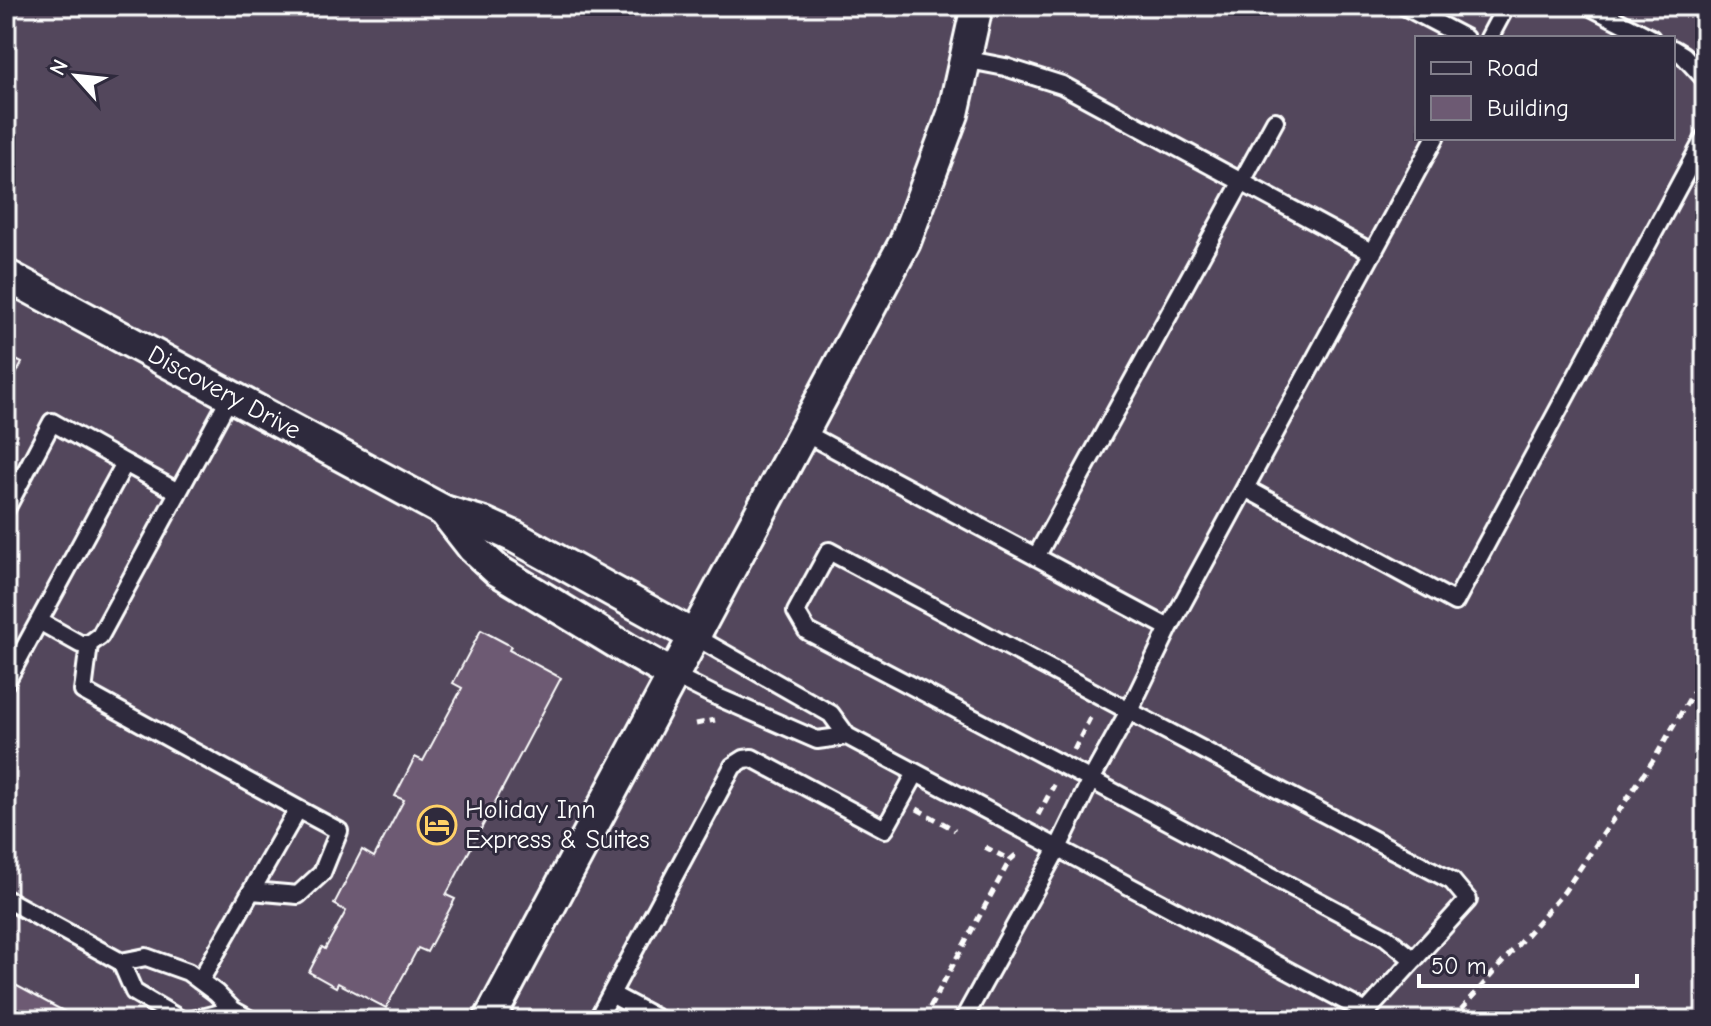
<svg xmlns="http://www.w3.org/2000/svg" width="1711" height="1026" font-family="'Comic Neue',sans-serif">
<rect width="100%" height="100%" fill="#42384d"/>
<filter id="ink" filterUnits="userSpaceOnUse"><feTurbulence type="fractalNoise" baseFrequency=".0125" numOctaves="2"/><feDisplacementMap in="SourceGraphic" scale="16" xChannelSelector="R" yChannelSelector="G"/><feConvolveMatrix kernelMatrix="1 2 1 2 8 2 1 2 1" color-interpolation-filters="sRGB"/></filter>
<g filter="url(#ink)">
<path fill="#53465b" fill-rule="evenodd" d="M6,6H1705V1020H6ZM1417,38H1673V138H1417Z"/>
<path fill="#6d5a73" stroke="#fff" stroke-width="2" d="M6,355L22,363L6,393Z
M481,630L511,646L509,650L561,678L446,895L455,899L427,952L418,948L386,1008L338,983L336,987L309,972L322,947L325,949L346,911L334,904L362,850L374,857L404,800L395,796L415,757L423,761L462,688L453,683Z
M6,980L80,1020H6Z"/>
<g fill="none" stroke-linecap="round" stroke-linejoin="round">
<defs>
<path id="lane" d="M1404,6L1465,38
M1589,6L1651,38
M1489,38L1506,6
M1673,49L1683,55L1705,79
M964,59L1005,67L1062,85L1373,253
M803,432L1169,628
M1245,488L1455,602L1705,137
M6,509L52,422L125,463
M1036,557L1275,121
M39,621L125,463L178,492
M694,636L831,714L847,736L1366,1012
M89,644L83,691L298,809L200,981
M673,675L711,694L817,740L847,736
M6,682L39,621L80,644H89L100,636L231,395
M252,891L298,895L322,873L339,831L298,809
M6,899L121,962L146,957L188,972L216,993L233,1010L251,1020
M121,962L134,992L181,1020
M611,994L660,1020
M193,1020L233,1010
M597,1020L733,766L744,759L752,758L885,829L916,773
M963,1020L1058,848L1091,780L807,631L796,612L829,551L1129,711L1169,628L1435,138
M1359,1020L1468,900L1452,881L1129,711L1091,780L1386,937L1414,960"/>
<g id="street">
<path id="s1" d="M6,275L444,511L484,523L515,537L694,636"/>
<path d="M444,511L473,548L497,570L627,649L673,675"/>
<path d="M489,1020L905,242L953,114L977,6"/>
</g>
</defs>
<use href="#lane" stroke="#fff" stroke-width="22"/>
<use href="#street" stroke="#fff" stroke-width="36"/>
<path stroke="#fff" stroke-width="5" stroke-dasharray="8 6" stroke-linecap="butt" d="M696,724L715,720
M1074,750L1091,716
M917,809L955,830
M1038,815L1054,785
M985,847L1010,860
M923,1020L1010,860L1018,853
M1452,1020L1564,892L1656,756L1705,672"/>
<use href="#lane" stroke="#2f2a3d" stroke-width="16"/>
<use href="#street" stroke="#2f2a3d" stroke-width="30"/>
</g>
</g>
<defs>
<symbol id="hotel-ring" viewBox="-11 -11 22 22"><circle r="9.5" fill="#2f2a3d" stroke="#ffd166" stroke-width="1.5"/><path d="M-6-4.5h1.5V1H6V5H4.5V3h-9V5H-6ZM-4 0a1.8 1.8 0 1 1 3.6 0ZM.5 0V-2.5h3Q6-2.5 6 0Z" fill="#ffd166"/></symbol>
</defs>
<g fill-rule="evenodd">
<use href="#hotel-ring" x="415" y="803" width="44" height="44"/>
</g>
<g text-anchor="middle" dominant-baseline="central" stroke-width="6" stroke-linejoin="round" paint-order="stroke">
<g font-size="26" fill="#fff" stroke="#2f2a3d">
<text stroke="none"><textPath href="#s1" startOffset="248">Discovery Drive</textPath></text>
</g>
<g font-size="26" fill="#fff" stroke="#2f2a3d" text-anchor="start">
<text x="465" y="810">Holiday Inn<tspan x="465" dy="30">Express &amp; Suites</tspan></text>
</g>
</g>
<rect width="1711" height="1026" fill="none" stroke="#2f2a3d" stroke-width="32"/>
<rect x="16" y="16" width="1679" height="994" fill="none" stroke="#fff" stroke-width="3" filter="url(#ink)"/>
<rect x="1415" y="36" width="260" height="104" fill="#2f2a3d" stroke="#827f8b" stroke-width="2"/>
<rect x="1431" y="62" width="40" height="12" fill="#2f2a3d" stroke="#827f8b" stroke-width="2"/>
<text x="1487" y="76" font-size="24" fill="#ffffff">Road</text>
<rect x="1431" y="96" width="40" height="24" fill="#6d5a73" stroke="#827f8b" stroke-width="2"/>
<text x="1487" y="116" font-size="24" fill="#ffffff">Building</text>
<g transform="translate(76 76) rotate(297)" stroke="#2f2a3d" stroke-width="6" paint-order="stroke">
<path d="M0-6L14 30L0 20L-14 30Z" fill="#ffffff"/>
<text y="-12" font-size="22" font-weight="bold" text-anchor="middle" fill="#ffffff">N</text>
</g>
<path d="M1419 974v12h218v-12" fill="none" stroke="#ffffff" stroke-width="4"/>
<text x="1431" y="974" font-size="24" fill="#ffffff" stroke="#2f2a3d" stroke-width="6" paint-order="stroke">50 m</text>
</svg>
